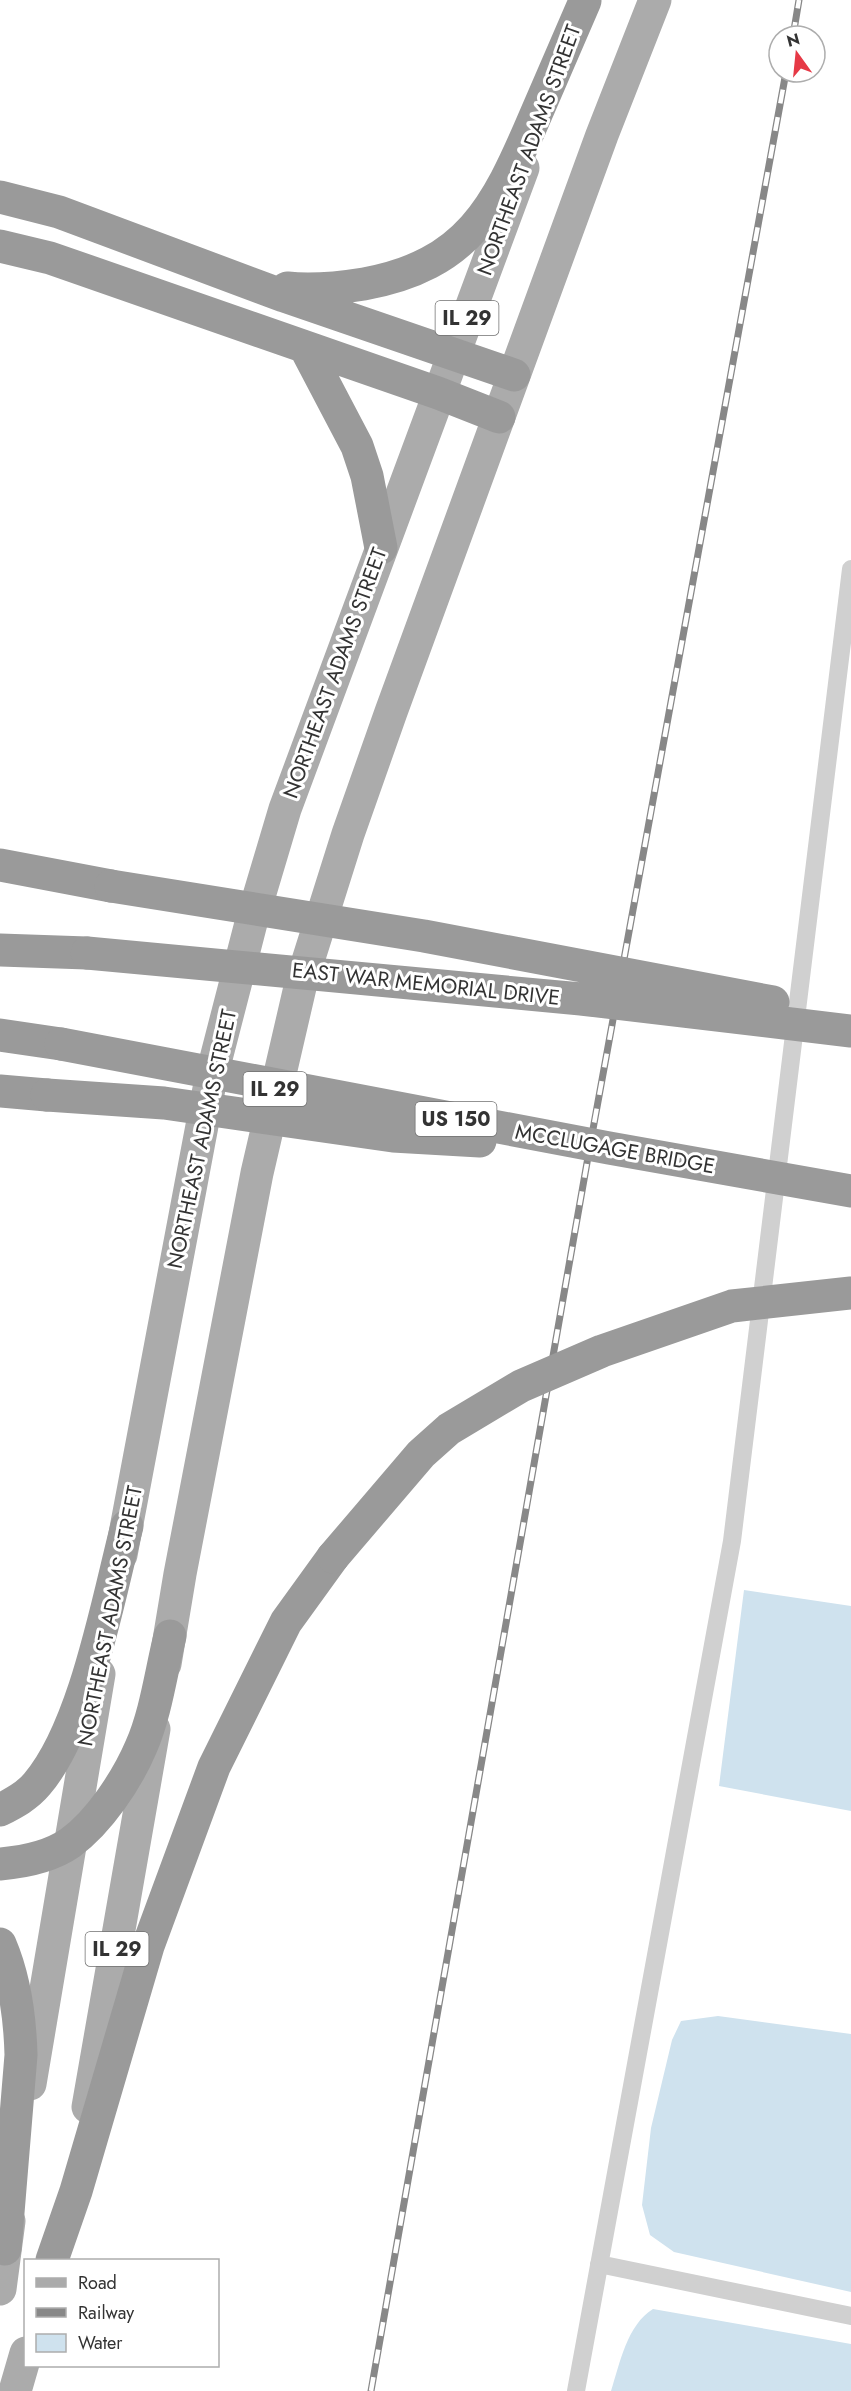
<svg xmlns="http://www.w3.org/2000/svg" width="851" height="2391" font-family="Jost,sans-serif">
<rect width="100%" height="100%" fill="#fff"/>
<path fill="#cfe2ee" d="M744,1590L851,1606V1811L719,1786Z
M718,2016L851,2034V2292L674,2252L650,2235L642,2205L651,2128L672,2040L681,2021Z
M653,2309L851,2344V2391H611C620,2363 627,2325 653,2309Z"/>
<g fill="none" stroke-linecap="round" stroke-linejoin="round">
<path stroke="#d0d0d0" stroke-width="18" d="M599,2264L851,2316
M576,2391L732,1541L851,569"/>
<path stroke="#ababab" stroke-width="33" d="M121,1555L211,1078L251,923L285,809L523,168
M165,1664L180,1574L257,1173L301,983L348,834L391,712L602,135L655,0
M30,2084L99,1674
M88,2107L154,1729
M0,2289L9,2221
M15,2391L26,2353"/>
<path stroke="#9a9a9a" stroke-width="33" d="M0,197L59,212L284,296L514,375
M0,246L50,258L438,393L499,417
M287,288C313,291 339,288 364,284C468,265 496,208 534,119C551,79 568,40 585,1
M305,347L357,446L367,476L381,548
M0,865L111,886
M0,950L87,953
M0,1035L61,1044
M0,1091L47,1095
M0,1810C14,1803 27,1796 37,1784C85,1728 108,1599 127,1526
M0,1864C23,1862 50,1857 70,1843C99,1822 127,1780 141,1747C156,1713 161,1672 170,1636
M0,1944C15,1979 20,2017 21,2055L5,2249
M52,2260L76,2191L148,1946L214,1767L286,1622L333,1557"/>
<defs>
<path id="rail" d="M793,36L799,0
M371,2391L591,1140L786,72"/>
</defs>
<use href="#rail" stroke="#888" stroke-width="7"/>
<use href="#rail" stroke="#fff" stroke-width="4.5" stroke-dasharray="14" stroke-linecap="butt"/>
<path stroke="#9a9a9a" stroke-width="33" d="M111,886L424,936L773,1002
M87,953L581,999L851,1031
M61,1044L609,1148L851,1191
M47,1095L164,1103L393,1136L480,1141
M333,1557L421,1454L449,1429L521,1386L602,1351L732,1306L851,1293"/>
</g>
<g text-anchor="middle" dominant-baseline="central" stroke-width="6" stroke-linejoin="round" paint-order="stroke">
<g fill="#fff" stroke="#707070" stroke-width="1.5">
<rect x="435.5" y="301" width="63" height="34" rx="4.5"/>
<rect x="243.5" y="1072" width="63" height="34" rx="4.5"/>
<rect x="415.5" y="1102" width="81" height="34" rx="4.5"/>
<rect x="85.5" y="1932" width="63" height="34" rx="4.5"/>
</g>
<g font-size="20" font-weight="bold" fill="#333">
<text x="467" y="318">IL 29</text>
<text x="275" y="1089">IL 29</text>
<text x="456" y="1119">US 150</text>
<text x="117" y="1949">IL 29</text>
</g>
<g font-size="21" fill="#333" stroke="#fff">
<text transform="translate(529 150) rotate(-70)">NORTHEAST ADAMS STREET</text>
<text transform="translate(335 673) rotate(-70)">NORTHEAST ADAMS STREET</text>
<text transform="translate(426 984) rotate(6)">EAST WAR MEMORIAL DRIVE</text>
<text transform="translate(202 1139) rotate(-78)">NORTHEAST ADAMS STREET</text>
<text transform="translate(615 1149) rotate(10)">MCCLUGAGE BRIDGE</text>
<text transform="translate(110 1616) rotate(-79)">NORTHEAST ADAMS STREET</text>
</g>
</g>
<rect x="24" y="2259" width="195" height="108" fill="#ffffff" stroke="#adadad" stroke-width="1.5"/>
<rect x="36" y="2278" width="30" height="9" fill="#ababab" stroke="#adadad" stroke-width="1.5"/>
<text x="78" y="2289" font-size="18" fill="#333333">Road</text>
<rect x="36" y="2308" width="30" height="9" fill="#888888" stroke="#adadad" stroke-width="1.5"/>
<text x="78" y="2319" font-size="18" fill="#333333">Railway</text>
<rect x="36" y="2334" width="30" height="18" fill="#cfe2ee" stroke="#adadad" stroke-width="1.5"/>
<text x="78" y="2349" font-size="18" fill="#333333">Water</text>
<g transform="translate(797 54) rotate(345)"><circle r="28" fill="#ffffff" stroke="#adadad" stroke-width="1.5"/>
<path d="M0-4.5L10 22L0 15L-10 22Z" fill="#e63946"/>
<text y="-9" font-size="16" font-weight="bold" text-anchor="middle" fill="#333333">N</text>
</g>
</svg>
